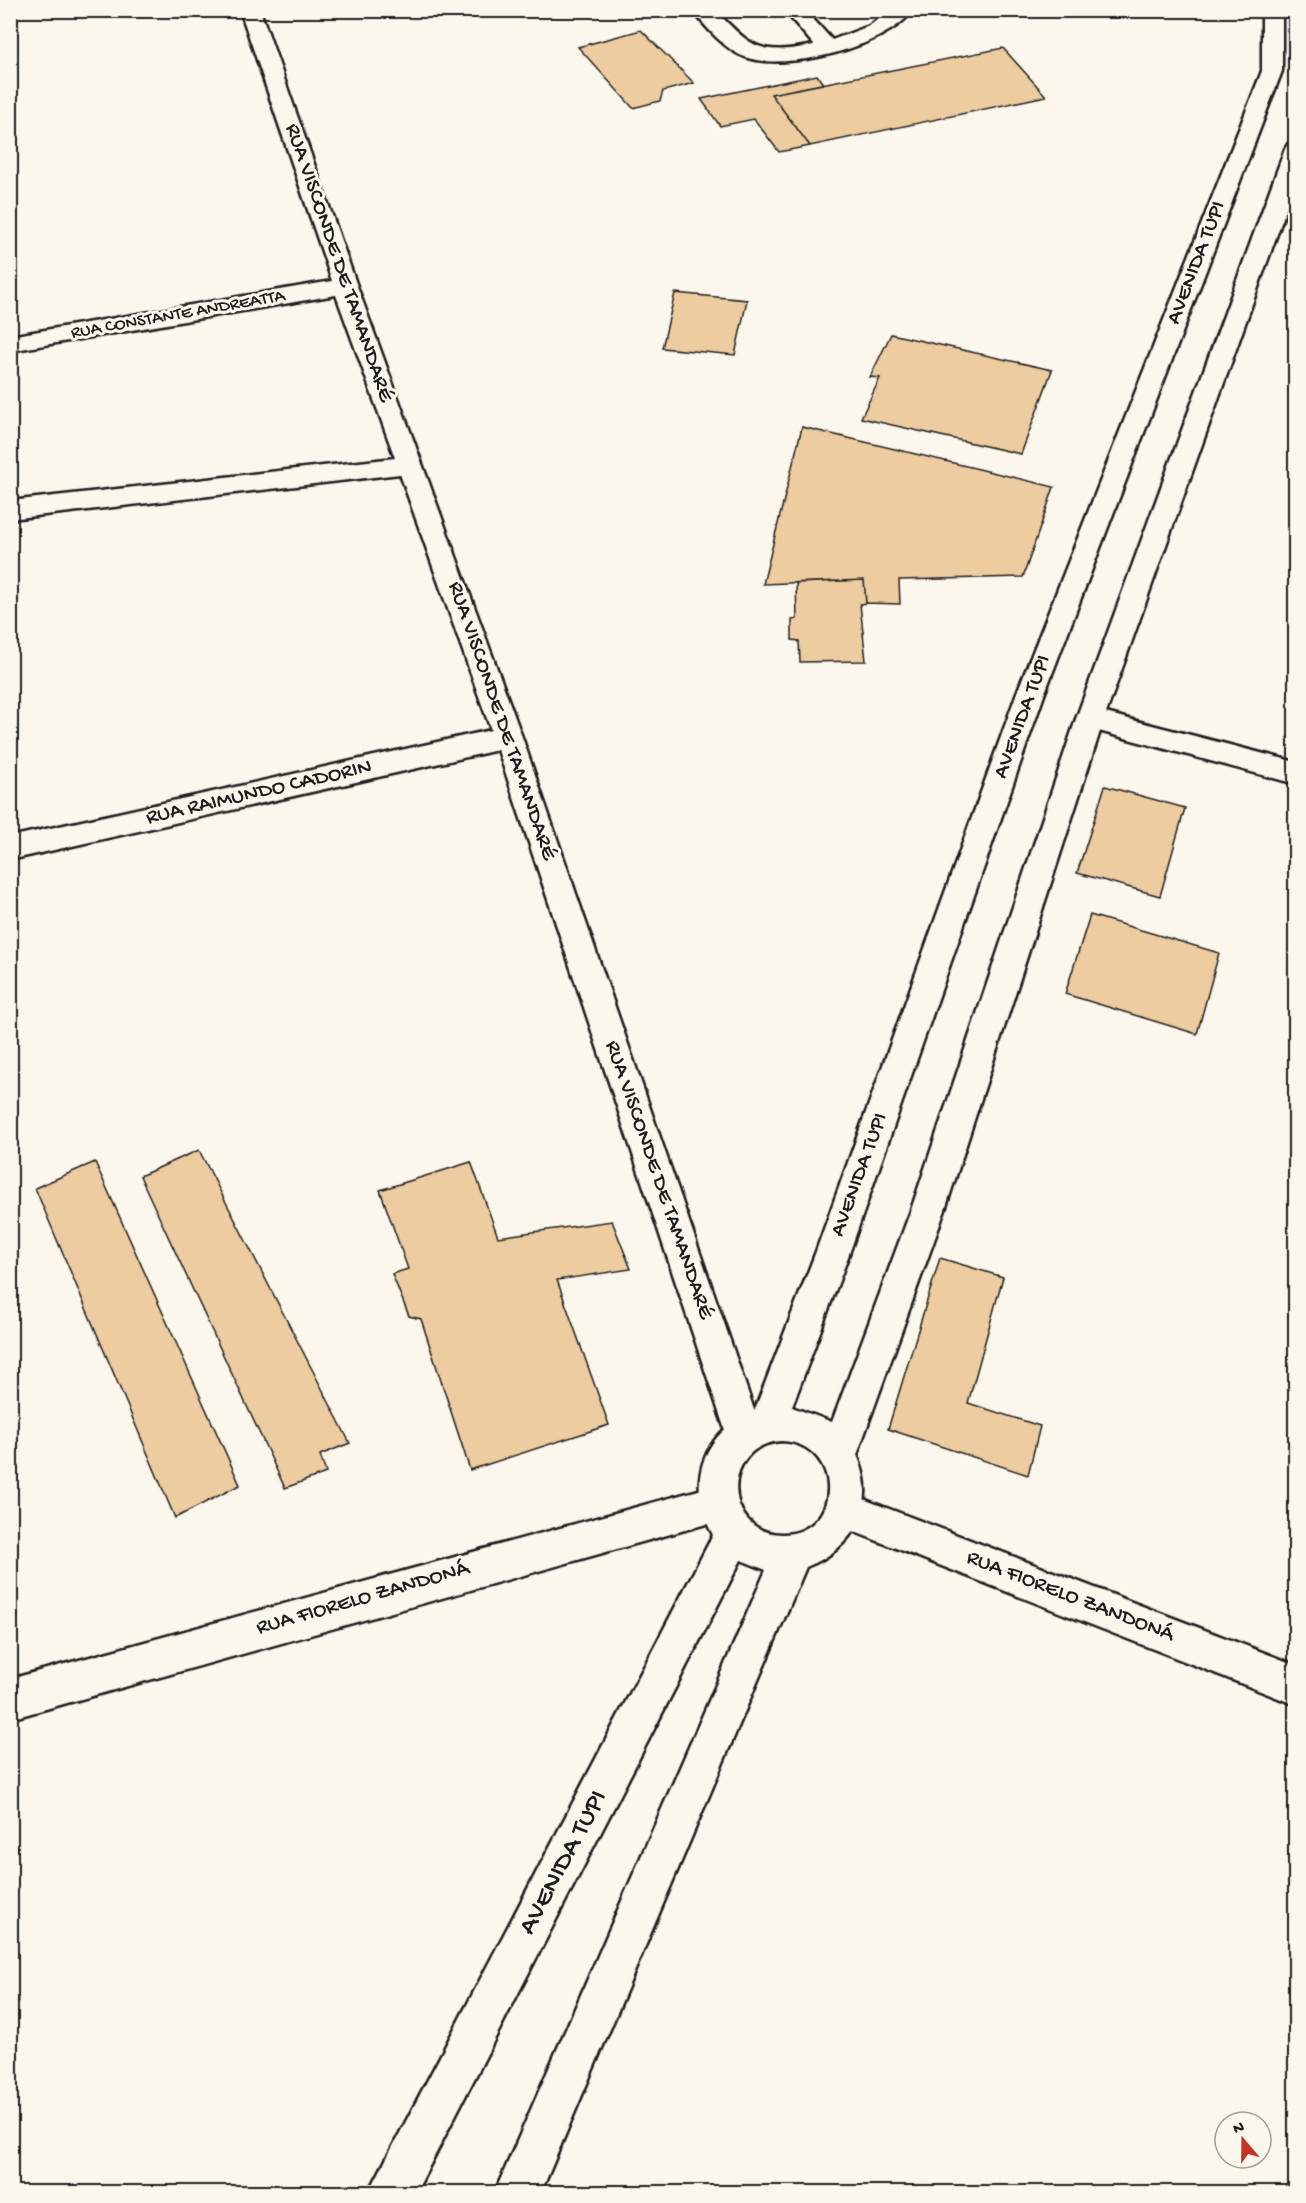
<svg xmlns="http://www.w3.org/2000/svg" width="1306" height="2203" font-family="'Gochi Hand',sans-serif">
<rect width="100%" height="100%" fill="#fbf7ec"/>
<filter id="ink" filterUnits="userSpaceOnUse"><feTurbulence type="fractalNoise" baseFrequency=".0167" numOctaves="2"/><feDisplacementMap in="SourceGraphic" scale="12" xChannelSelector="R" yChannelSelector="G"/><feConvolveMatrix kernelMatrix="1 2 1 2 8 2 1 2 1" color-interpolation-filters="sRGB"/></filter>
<g filter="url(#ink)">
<path fill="#edcd9f" stroke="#1c1c1c" stroke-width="1.5" d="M641,30L694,83L663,91L660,101L633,108L578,47Z
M1003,48L1046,96L810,146L771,94Z
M817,75L823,84L771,94L810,146L779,152L754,119L720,126L701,99Z
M675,293L747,300L735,355L662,348Z
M891,334L1052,370L1021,454L861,418L880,378L870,377Z
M802,427L1054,487L1023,577L899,580L900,604L866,603L864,580L763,584Z
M864,580L866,603L860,604L866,661L800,662L799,641L792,640V620L797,619L796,583Z
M1105,786L1185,808L1160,896L1077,873Z
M1090,915L1219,953L1197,1034L1065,994Z
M199,1150L350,1443L320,1455L326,1473L285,1488L140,1176Z
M95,1162L240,1485L175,1518L35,1188Z
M471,1162L498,1237L612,1221L631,1269L557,1280L609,1425L470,1470L421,1319L409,1316L392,1274L408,1269L380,1190Z
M940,1258L1003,1277L968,1403L1040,1426L1028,1475L888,1429Z"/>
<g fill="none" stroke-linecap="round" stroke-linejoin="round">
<defs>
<path id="minor" d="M240,10H260L357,286L522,737L762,1433L757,1445L744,1451L731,1445L726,1433L498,750L10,860V837L491,730L400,474L10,519V501L395,458L336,295L10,351V336L332,281Z
M693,10H715C752,48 759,56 814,45L784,10H805L832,40L869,26L891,10H913C887,47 786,72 745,57C727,51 704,26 693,10Z
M1090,709L1296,762V784L1080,726L1076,719L1080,712Z
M717,1485L730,1490L736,1503L730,1516L717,1521L10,1719V1679Z
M845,1492L1296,1665V1705L832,1523L826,1510L832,1497Z"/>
<path id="major" d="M1262,10H1282V71L1044,695L849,1254L792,1407L832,1422L911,1210L1076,719L1285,149L1288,144L1296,143V181L1104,719L945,1210L857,1455C879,1505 854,1548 806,1567L541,2192H495L766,1570L741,1560L416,2192H369L713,1535C686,1486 700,1433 754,1412L815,1254L1016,695L1262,71ZM782,1441C844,1444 843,1534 782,1534C722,1534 720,1444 782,1441Z"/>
</defs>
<use href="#minor" stroke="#1c1c1c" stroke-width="5"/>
<use href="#major" stroke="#1c1c1c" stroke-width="5"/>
<use href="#minor" fill="#fbf7ec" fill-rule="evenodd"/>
<use href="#major" fill="#fbf7ec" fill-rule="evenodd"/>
</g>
</g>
<g text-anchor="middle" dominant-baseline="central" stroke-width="6" stroke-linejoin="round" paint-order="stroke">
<g font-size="18" fill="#1c1c1c" stroke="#fbf7ec">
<text transform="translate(178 315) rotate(-10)">RUA CONSTANTE ANDREATTA</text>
</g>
<g font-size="22" fill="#1c1c1c" stroke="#fbf7ec">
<text transform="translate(338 263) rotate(71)">RUA VISCONDE DE TAMANDARÉ</text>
<text transform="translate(1197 263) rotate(-69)">AVENIDA TUPI</text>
<text transform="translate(1023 717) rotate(-70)">AVENIDA TUPI</text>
<text transform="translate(501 721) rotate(71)">RUA VISCONDE DE TAMANDARÉ</text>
<text transform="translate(259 793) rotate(-13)">RUA RAIMUNDO CADORIN</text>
<text transform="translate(860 1175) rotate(-70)">AVENIDA TUPI</text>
<text transform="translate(658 1180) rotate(71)">RUA VISCONDE DE TAMANDARÉ</text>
<text transform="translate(1070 1597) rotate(21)">RUA FIORELO ZANDONÁ</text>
<text transform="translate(363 1599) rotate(-16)">RUA FIORELO ZANDONÁ</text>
</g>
<g font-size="27" fill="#1c1c1c" stroke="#fbf7ec">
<text transform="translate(564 1863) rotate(-62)">AVENIDA TUPI</text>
</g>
</g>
<rect width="1306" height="2203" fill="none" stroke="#fbf7ec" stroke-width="36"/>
<rect x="18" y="18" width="1270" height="2167" fill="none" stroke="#1c1c1c" stroke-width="2" filter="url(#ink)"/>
<g transform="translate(1243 2140) rotate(340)"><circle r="28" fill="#fbf7ec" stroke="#a29f99" stroke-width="1.5"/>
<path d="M0-4.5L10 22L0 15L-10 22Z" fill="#c8321e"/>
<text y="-9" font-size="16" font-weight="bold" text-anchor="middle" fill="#1c1c1c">N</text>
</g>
</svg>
